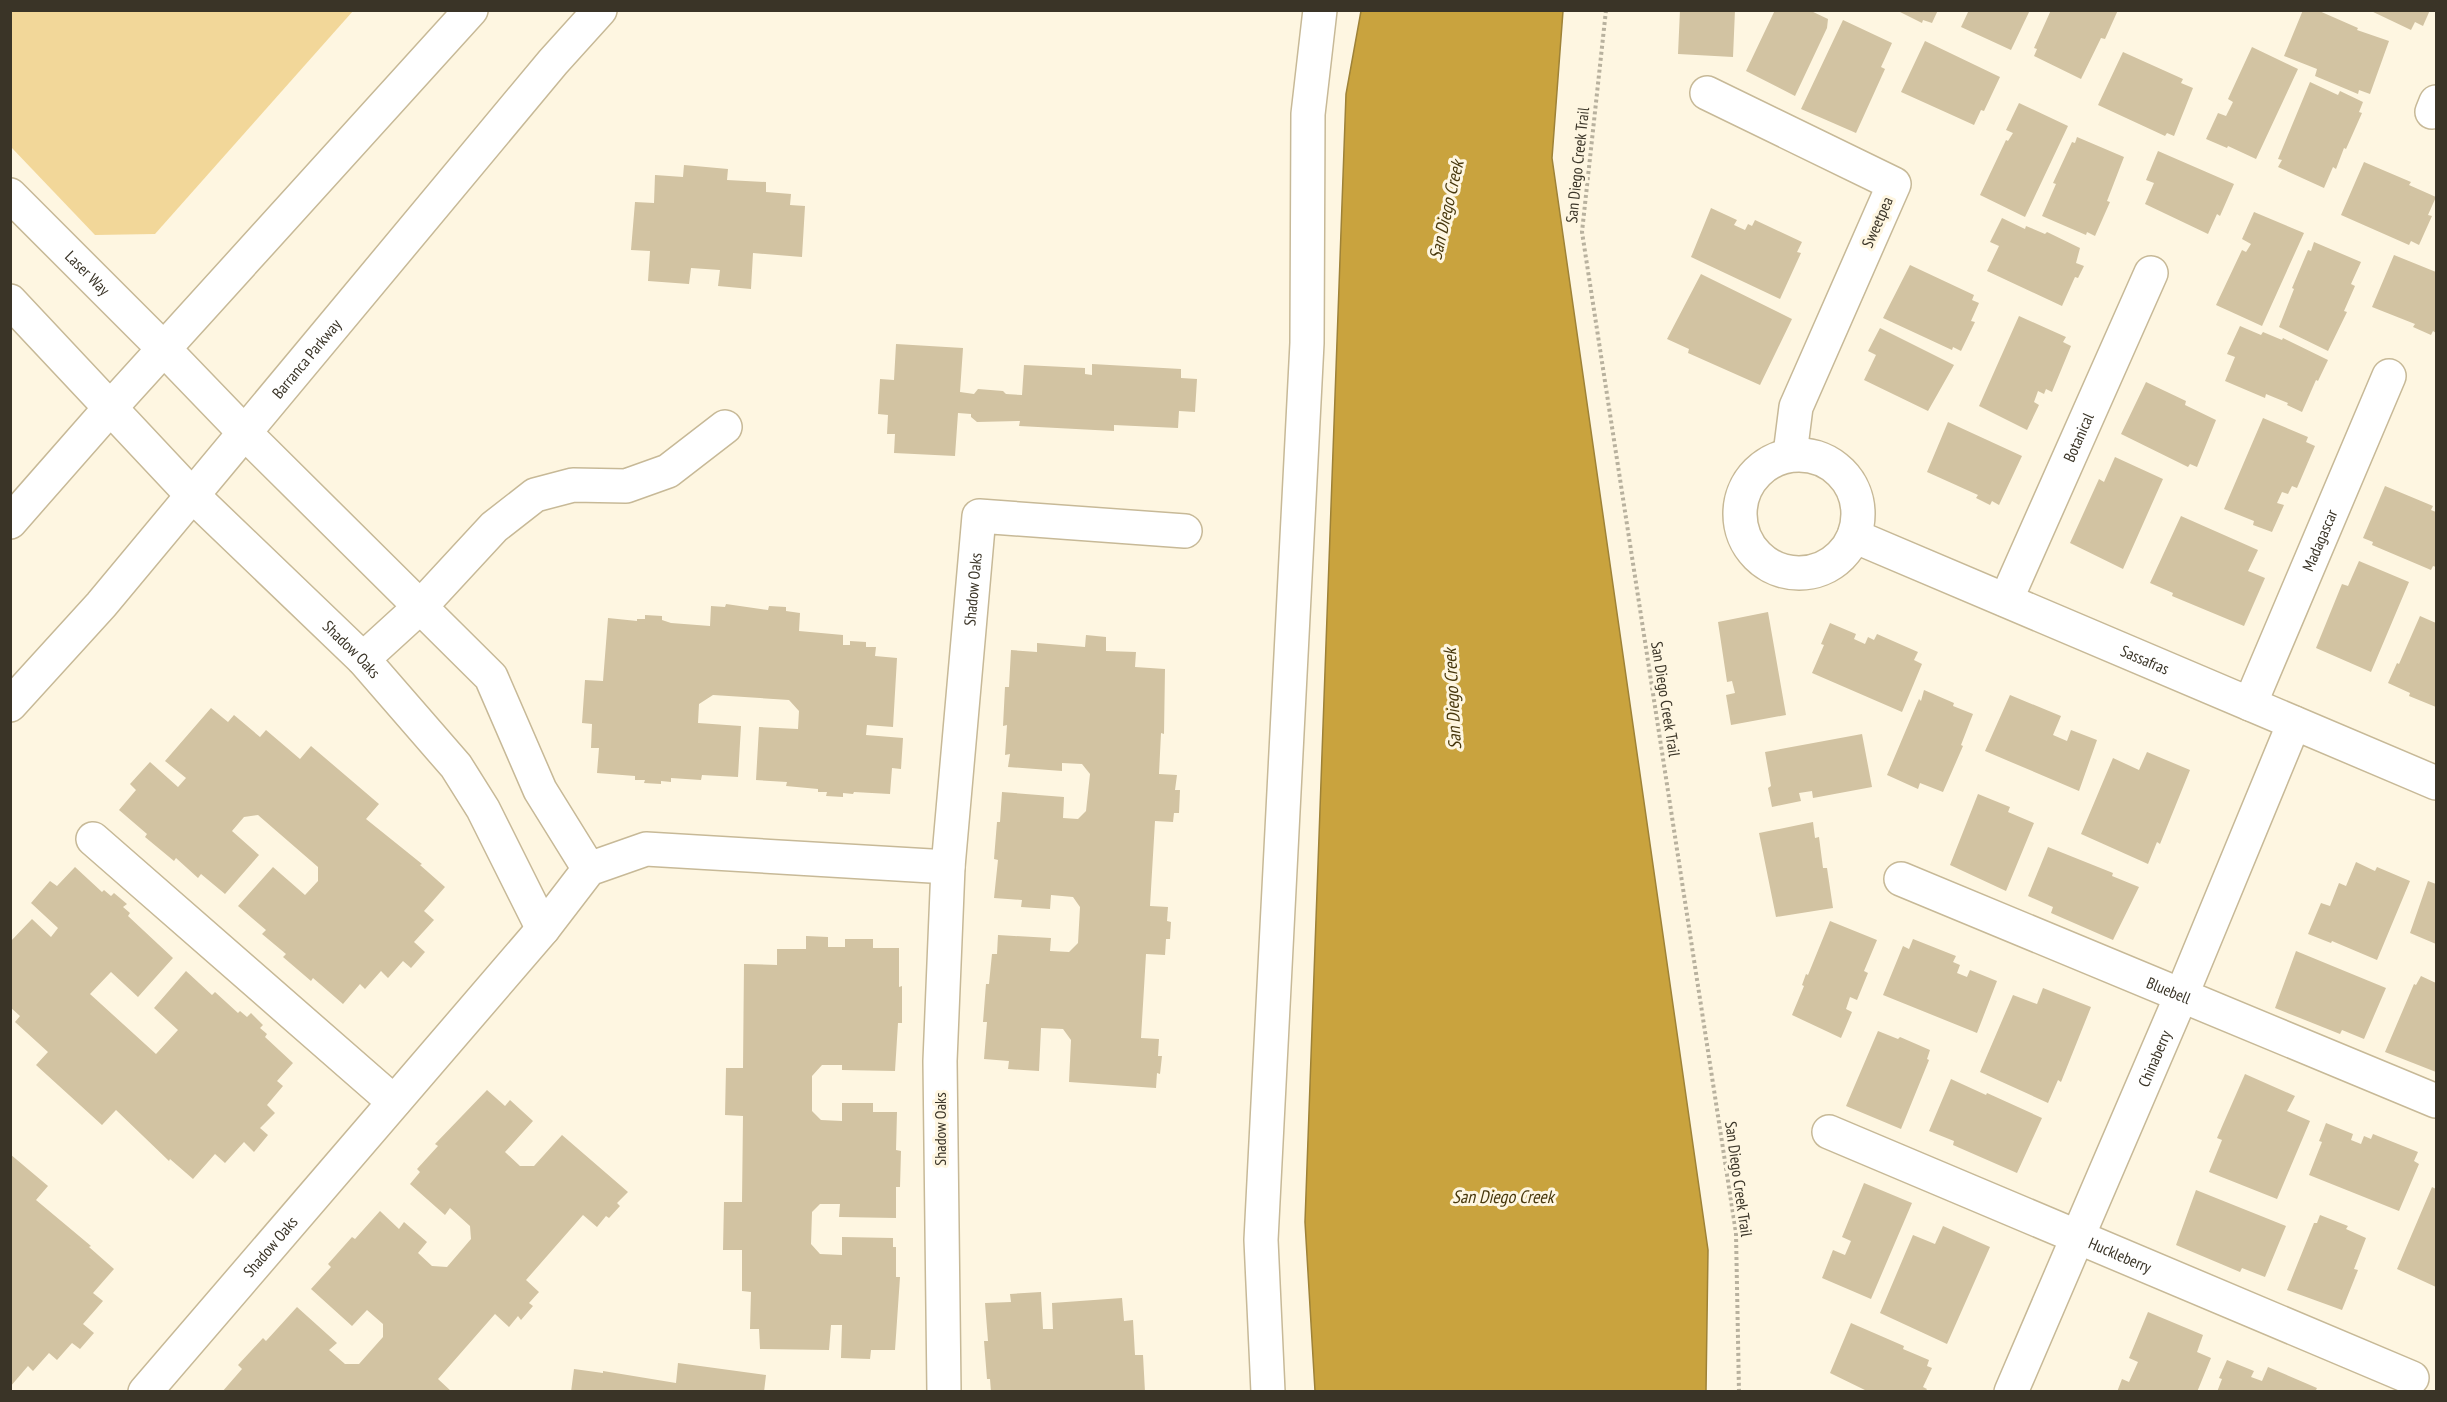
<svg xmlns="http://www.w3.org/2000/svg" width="2447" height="1402" font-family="'PT Sans Narrow',sans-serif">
<rect width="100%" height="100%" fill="#fef6e1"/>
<path fill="#f2d799" d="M11,10H353V11L155,234L95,235L11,147Z"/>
<path fill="#c9a33e" stroke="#9e8237" stroke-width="1.5" d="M1361,11H1563L1552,158L1708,1250L1706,1391H1315L1305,1222L1346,94Z"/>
<path fill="#d2c3a2" d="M1680,10H1735L1733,57L1678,54Z
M1775,10H1809L1828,19L1827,28L1795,96L1746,71Z
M1896,10H1938L1932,23L1923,20L1922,23Z
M1969,10H2030L2011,50L1961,27Z
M2051,10H2118L2105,39L2101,38L2081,79L2034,56L2037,49L2034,48Z
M2303,10H2317L2358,28L2357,30L2389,41L2370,94L2359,90L2358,94L2315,76L2317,69L2284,56Z
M2369,10H2430L2423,26L2415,22L2411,30Z
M1843,20L1892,43L1881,67L1885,69L1856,133L1801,109Z
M1925,41L2000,77L1984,111L1981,110L1974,125L1901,92Z
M2252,47L2298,69L2256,159L2228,146L2227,148L2206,139L2218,113L2226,116L2233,102L2228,99Z
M2123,52L2183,79L2181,83L2193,88L2174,136L2167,133L2165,136L2098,105Z
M2310,82L2338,95L2340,91L2363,102L2359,112L2362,113L2346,149L2344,148L2336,169L2333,167L2324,188L2278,167L2282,160L2278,159Z
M2019,103L2068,126L2025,217L1980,195L2006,140L2008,141L2013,133L2006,130Z
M2077,137L2124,157L2107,201L2110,202L2095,236L2087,232L2086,235L2042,216L2056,184L2053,183L2072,142L2075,143Z
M2158,151L2234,184L2220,216L2217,214L2208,234L2145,204L2154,183L2146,180Z
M2364,162L2411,182L2409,185L2436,197L2428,215L2432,216L2419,245L2411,241L2409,245L2341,215Z
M684,165L728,169L727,180L766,182V192L791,194L790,205L805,206L802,257L753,253L751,289L718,286L720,270L691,268L689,284L648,281L650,251L631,250L635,202L654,203L655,175L683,177Z
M1711,208L1737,220L1734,225L1745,230L1748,224L1752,226L1755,220L1802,242L1797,252L1801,253L1780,299L1691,257Z
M2254,212L2304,233L2262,326L2216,305L2242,250L2246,252L2251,244L2242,239Z
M2002,218L2025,229L2026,226L2045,234L2047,232L2080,248L2076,263L2084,266L2078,278L2075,277L2062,306L1987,271L1999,246L1990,242Z
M2314,242L2361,262L2351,284L2355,286L2344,311L2347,312L2328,351L2279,327L2294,289L2292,288L2308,250L2311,251Z
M2394,255L2436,272V333L2433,331L2431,335L2413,327L2415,324L2372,307Z
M1910,265L1974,295L1972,300L1979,303L1971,321L1975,322L1961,351L1953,347L1952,350L1883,318Z
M1701,274L1792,319L1760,385L1688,353L1689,349L1667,339Z
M2019,316L2066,337L2063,342L2071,346L2052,392L2046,389L2044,394L2038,391L2034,402L2039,405L2027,430L1979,406Z
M2240,326L2261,335L2263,332L2282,340L2283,338L2328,360L2318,381L2316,380L2302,412L2287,405L2288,403L2266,394L2265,398L2225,381L2235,357L2227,354Z
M1880,328L1954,365L1928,411L1864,380L1876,355L1868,351Z
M896,344L963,348L960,392L974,394L978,389L1003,391L1006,394L1022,395L1024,365L1085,368V374L1092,375V364L1181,369V378L1197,379L1195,412L1179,411L1178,428L1114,425V431L1019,426L1020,421L977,422L971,417V414L958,413L955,456L894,453L895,434H887L888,415L878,414L880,379L894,380Z
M2146,382L2186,401L2185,405L2216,420L2197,467L2190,464L2188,467L2121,434Z
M2263,418L2308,437L2306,442L2315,446L2297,488L2292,486L2288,494L2282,492L2277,503L2284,505L2272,532L2253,525L2254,521L2224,509Z
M1948,422L2022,456L1999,505L1992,501L1990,505L1976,498L1978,495L1927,472Z
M2115,457L2163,479L2123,569L2070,543L2099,479L2104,482Z
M2385,486L2433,506L2431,510L2436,512V567L2433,566L2431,570L2372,545L2373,542L2363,538Z
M2181,516L2258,550L2248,571L2265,578L2244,626L2172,596L2173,593L2150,583Z
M2359,561L2409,582L2371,672L2316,648L2342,584L2348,586Z
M726,604L768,610L769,606L786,607V611L800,613L799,631L843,635V645H850V641L866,642V647H876L875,656L897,658L893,727L867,725L866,735L903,738L901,769L892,768L890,794L854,792L853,794L843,793V797L826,796L827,792H818V789L786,786L787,782L756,780L759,727L798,729L799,711L789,700L713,695L699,704L698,723L741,726L738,777L702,775L701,780L671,778V782L661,781V784L644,783L645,780H635V776L597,773L599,748H591L592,724L582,723L585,680L603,681L608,618L637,621V619H645V615L662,616V620L671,623L710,626L711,606L725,607Z
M1768,612L1786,715L1731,725L1726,695L1735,693L1732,681L1727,682L1718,622Z
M2420,616L2436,623V707L2409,696L2410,693L2388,683L2397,663L2399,664Z
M1830,623L1856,634L1854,639L1865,644L1868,637L1874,640L1877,634L1918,652L1914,660L1922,664L1902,712L1812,673L1824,645L1821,644Z
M1086,635L1106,637V651L1136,652L1135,667L1165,669L1164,734L1161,733L1159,774L1177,775L1175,790H1180L1179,813H1174L1173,822L1155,821L1150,906L1168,907L1167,921L1171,922L1170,939H1166L1165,955L1146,954L1141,1038L1159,1039L1158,1056H1162L1160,1074L1157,1073L1156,1088L1069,1082L1071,1040L1063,1029L1041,1028L1039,1071L1008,1069L1009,1061L984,1059L987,1022H983L986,984H989L992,954H997L998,935L1051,938L1050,951L1069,952L1078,943L1080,907L1073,897L1051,895L1050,909L1021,907L1022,900L994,898L998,860L994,859L997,822H1000L1002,792L1064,797L1063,818L1078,819L1086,811L1090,774L1082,764L1062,763V771L1008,767L1010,754L1005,755L1007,725L1003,726L1005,687H1009L1011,650L1037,652V643L1085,647Z
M1924,690L1954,703L1953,706L1973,714L1961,745L1963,746L1943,792L1920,783L1918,789L1887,775L1919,699L1921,701Z
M2010,695L2061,716L2053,735L2067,741L2071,730L2097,740L2079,791L1985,751Z
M211,708L228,722L234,715L260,737L266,730L300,759L311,746L379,804L366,819L422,864L420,865L445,887L424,911L434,920L414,942L425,952L411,968L403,961L388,978L381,971L365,989L360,984L343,1004L313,978L311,981L283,957L286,954L262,934L266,930L238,906L273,867L305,895L318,881V867L258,815L244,817L232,831L259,855L225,894L201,874L198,878L176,858L174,861L145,837L147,834L119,810L136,790L130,784L150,762L178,787L186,778L165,761Z
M1862,734L1872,787L1813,798L1812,791L1799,793L1801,801L1772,807L1768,788L1771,786L1765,752Z
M2147,752L2190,770L2160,844L2157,842L2148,864L2081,834L2113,758L2139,770Z
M1978,794L2010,807L2008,812L2034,823L2006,891L1950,865Z
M1813,822L1815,838L1819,837L1823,868H1827L1833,908L1776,917L1759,833Z
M2048,847L2113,873L2112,876L2139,887L2113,940L2051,913L2053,907L2028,896Z
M2356,862L2375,871L2377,867L2410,881L2377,960L2332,941L2331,943L2308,934L2321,903L2330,906L2339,883L2346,886Z
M75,867L102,892L104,890L111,896L114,893L127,904L123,907L130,913L128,916L173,958L138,997L111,972L90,994L156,1054L178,1030L154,1008L186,971L212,995L215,992L238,1013L240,1011L247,1017L251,1013L263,1025L260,1028L267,1034L265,1037L293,1063L277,1081L283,1086L267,1105L275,1113L260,1128L268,1135L254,1152L244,1142L225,1163L215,1154L193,1179L170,1159L169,1161L116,1110L102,1125L36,1065L48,1052L15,1022L20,1016L10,1007V942L32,919L51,937L58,928L31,903L50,881L57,886Z
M2428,881L2436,884V944L2410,933Z
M1830,921L1877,940L1864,971L1868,973L1857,1000L1850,997L1846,1009L1852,1012L1841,1038L1792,1015L1804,986L1802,985L1806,974L1808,975Z
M806,936L828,937V947H845V939H873V948H899V987L902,986V1023H898L895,1071L842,1070V1065H822L812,1076V1111L821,1120L842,1121V1103H873V1112H897L896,1150L901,1151L900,1187H896V1218L839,1217L840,1204H820L812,1212L811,1244L820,1254L842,1255V1237L893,1238V1247H896V1277H900L895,1350H871L870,1359L841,1358L842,1325H831L829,1350L760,1349L759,1329H750L751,1292L742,1291V1250H723L724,1202H742L743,1116L725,1115L726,1068H743L744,964L777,965V949H806Z
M1913,939L1956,956L1953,962L1960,965L1957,973L1967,977L1970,970L1997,981L1977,1033L1883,995L1903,946L1909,949Z
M2296,951L2386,988L2364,1039L2342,1030L2340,1034L2275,1008Z
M2421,976L2436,983V1072L2385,1052L2414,984L2416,985Z
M2043,988L2091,1007L2061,1082L2058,1080L2048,1103L1980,1072L2013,995L2037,1004Z
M1878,1031L1898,1039L1900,1037L1930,1050L1927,1059L1929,1060L1901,1129L1846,1106Z
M2245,1074L2295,1096L2287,1111L2310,1121L2277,1199L2209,1172L2222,1140L2217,1138Z
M1951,1079L1986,1095L1987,1093L2042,1118L2017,1173L1953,1145L1954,1141L1929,1131Z
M487,1090L505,1106L510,1100L533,1121L505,1152L520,1166H534L562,1135L628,1192L617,1203L620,1206L609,1218L606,1216L597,1227L583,1215L526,1280L539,1292L529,1303L533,1306L521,1320L518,1316L509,1327L495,1314L438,1379L452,1392H222L242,1369L238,1365L263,1338L266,1341L297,1307L337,1343L329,1350L345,1364H359L383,1337V1324L367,1310L352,1326L311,1289L331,1267L328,1264L352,1237L355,1239L380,1211L399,1229L404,1222L427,1242L418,1253L432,1266L447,1267L471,1239L470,1226L450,1208L445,1215L410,1184L420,1172L417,1169L438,1146L435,1144Z
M2326,1123L2353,1134L2351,1140L2361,1144L2364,1136L2371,1139L2373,1134L2418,1152L2414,1161L2419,1164L2399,1211L2309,1175L2322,1142L2319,1141Z
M10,1154L48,1186L36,1200L91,1246L89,1247L114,1269L93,1293L103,1301L83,1324L94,1333L80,1349L72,1343L57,1360L49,1353L33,1371L28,1366L10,1387Z
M1864,1183L1912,1203L1871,1299L1822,1278L1833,1250L1845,1255L1851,1241L1842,1237Z
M2432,1187L2436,1189V1287L2397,1269Z
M2196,1190L2286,1226L2265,1277L2242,1268L2240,1272L2176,1245Z
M2320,1215L2348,1226L2346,1229L2366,1238L2354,1269L2358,1270L2342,1310L2287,1290L2314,1223H2317Z
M1943,1226L1990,1247L1947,1344L1880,1313L1913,1235L1935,1244Z
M1041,1292L1043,1329H1053L1052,1303L1122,1298L1124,1321L1133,1320L1135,1355H1143L1145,1392H991L990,1379H987L984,1341H988L985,1303L1011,1302L1010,1294Z
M2148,1312L2203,1335L2197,1352L2211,1358L2197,1392H2117L2122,1379L2129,1382L2138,1362L2129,1358Z
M1851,1323L1904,1346L1903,1349L1929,1360L1927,1366L1932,1368L1923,1387L1927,1389L1925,1392H1869L1830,1373Z
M2227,1360L2254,1371L2251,1377L2262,1381L2268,1367L2317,1388L2315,1392H2217L2222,1379L2219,1378Z
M678,1363L766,1375L764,1392H571L574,1369L603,1373V1371L676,1383Z"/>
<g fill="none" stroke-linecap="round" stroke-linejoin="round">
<defs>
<g id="minor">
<path d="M1707,93L1894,184L1796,407L1790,454"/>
<path d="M2432,112L2436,102"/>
<path id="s1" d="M10,195L164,349L244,432L491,677L540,790L589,869"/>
<path id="s2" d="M10,301L192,495L363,659L456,766L483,809L543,929"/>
<circle cx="1799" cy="514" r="59"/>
<path id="s3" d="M1854,536L2436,783"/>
<path id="s4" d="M2006,600L2151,273"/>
<path d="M363,659L420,607L494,527L535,495L573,485L626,486L668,471L725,427"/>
<path id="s5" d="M2250,704L2389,376"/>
<path d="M93,839L394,1102"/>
<path id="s6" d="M1901,879L2436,1101"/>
<path id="s7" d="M1829,1132L2412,1378"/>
<path id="s8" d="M145,1392L543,929L589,869L646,849L948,867"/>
<path id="s9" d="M944,1392L940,1061L948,867L979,516L1185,531"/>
<path d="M1268,1392L1261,1240L1307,343L1308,114L1320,10"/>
<path id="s10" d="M2011,1392L2182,994L2294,723"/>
</g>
<g id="major">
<path d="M10,522L111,407L471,10"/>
<path id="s11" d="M10,705L101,605L553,62L600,10"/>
</g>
</defs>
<use href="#minor" stroke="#c7b997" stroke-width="36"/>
<use href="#major" stroke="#c7b997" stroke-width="36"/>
<path stroke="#b8b19e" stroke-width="4" stroke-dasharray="3 3" stroke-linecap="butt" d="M1606,10L1582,232L1736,1233L1739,1392"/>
<use href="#minor" stroke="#fff" stroke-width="33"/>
<use href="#major" stroke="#fff" stroke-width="33"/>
</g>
<g text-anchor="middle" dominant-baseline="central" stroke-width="6" stroke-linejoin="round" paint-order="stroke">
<g font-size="16" fill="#3a3427" stroke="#fef6e1">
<text transform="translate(1577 165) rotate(-84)">San Diego Creek Trail</text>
<text transform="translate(1877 222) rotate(-66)">Sweetpea</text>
<text stroke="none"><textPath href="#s1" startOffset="110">Laser Way</textPath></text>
<text stroke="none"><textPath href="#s11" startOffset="456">Barranca Parkway</textPath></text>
<text stroke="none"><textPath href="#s4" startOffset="178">Botanical</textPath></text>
<text stroke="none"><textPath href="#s5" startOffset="178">Madagascar</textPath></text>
<text stroke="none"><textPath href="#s9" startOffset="804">Shadow Oaks</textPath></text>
<text stroke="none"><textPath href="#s2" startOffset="488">Shadow Oaks</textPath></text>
<text stroke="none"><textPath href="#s3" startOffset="316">Sassafras</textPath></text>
<text transform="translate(1666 699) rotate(81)">San Diego Creek Trail</text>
<text stroke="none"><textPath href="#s6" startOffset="290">Bluebell</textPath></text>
<text stroke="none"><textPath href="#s10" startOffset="363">Chinaberry</textPath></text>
<text transform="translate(940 1129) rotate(-90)">Shadow Oaks</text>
<text transform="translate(1739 1179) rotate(82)">San Diego Creek Trail</text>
<text stroke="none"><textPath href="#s8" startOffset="192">Shadow Oaks</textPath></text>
<text stroke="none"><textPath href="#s7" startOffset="316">Huckleberry</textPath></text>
</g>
<g font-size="18" font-style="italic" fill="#47370c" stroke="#fef6e1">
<text transform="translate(1446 210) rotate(-77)">San Diego Creek</text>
<text transform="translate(1452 699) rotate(-93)">San Diego Creek</text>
<text x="1503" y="1196">San Diego Creek</text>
</g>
</g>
<rect width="2447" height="1402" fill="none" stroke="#3a3427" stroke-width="24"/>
</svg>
